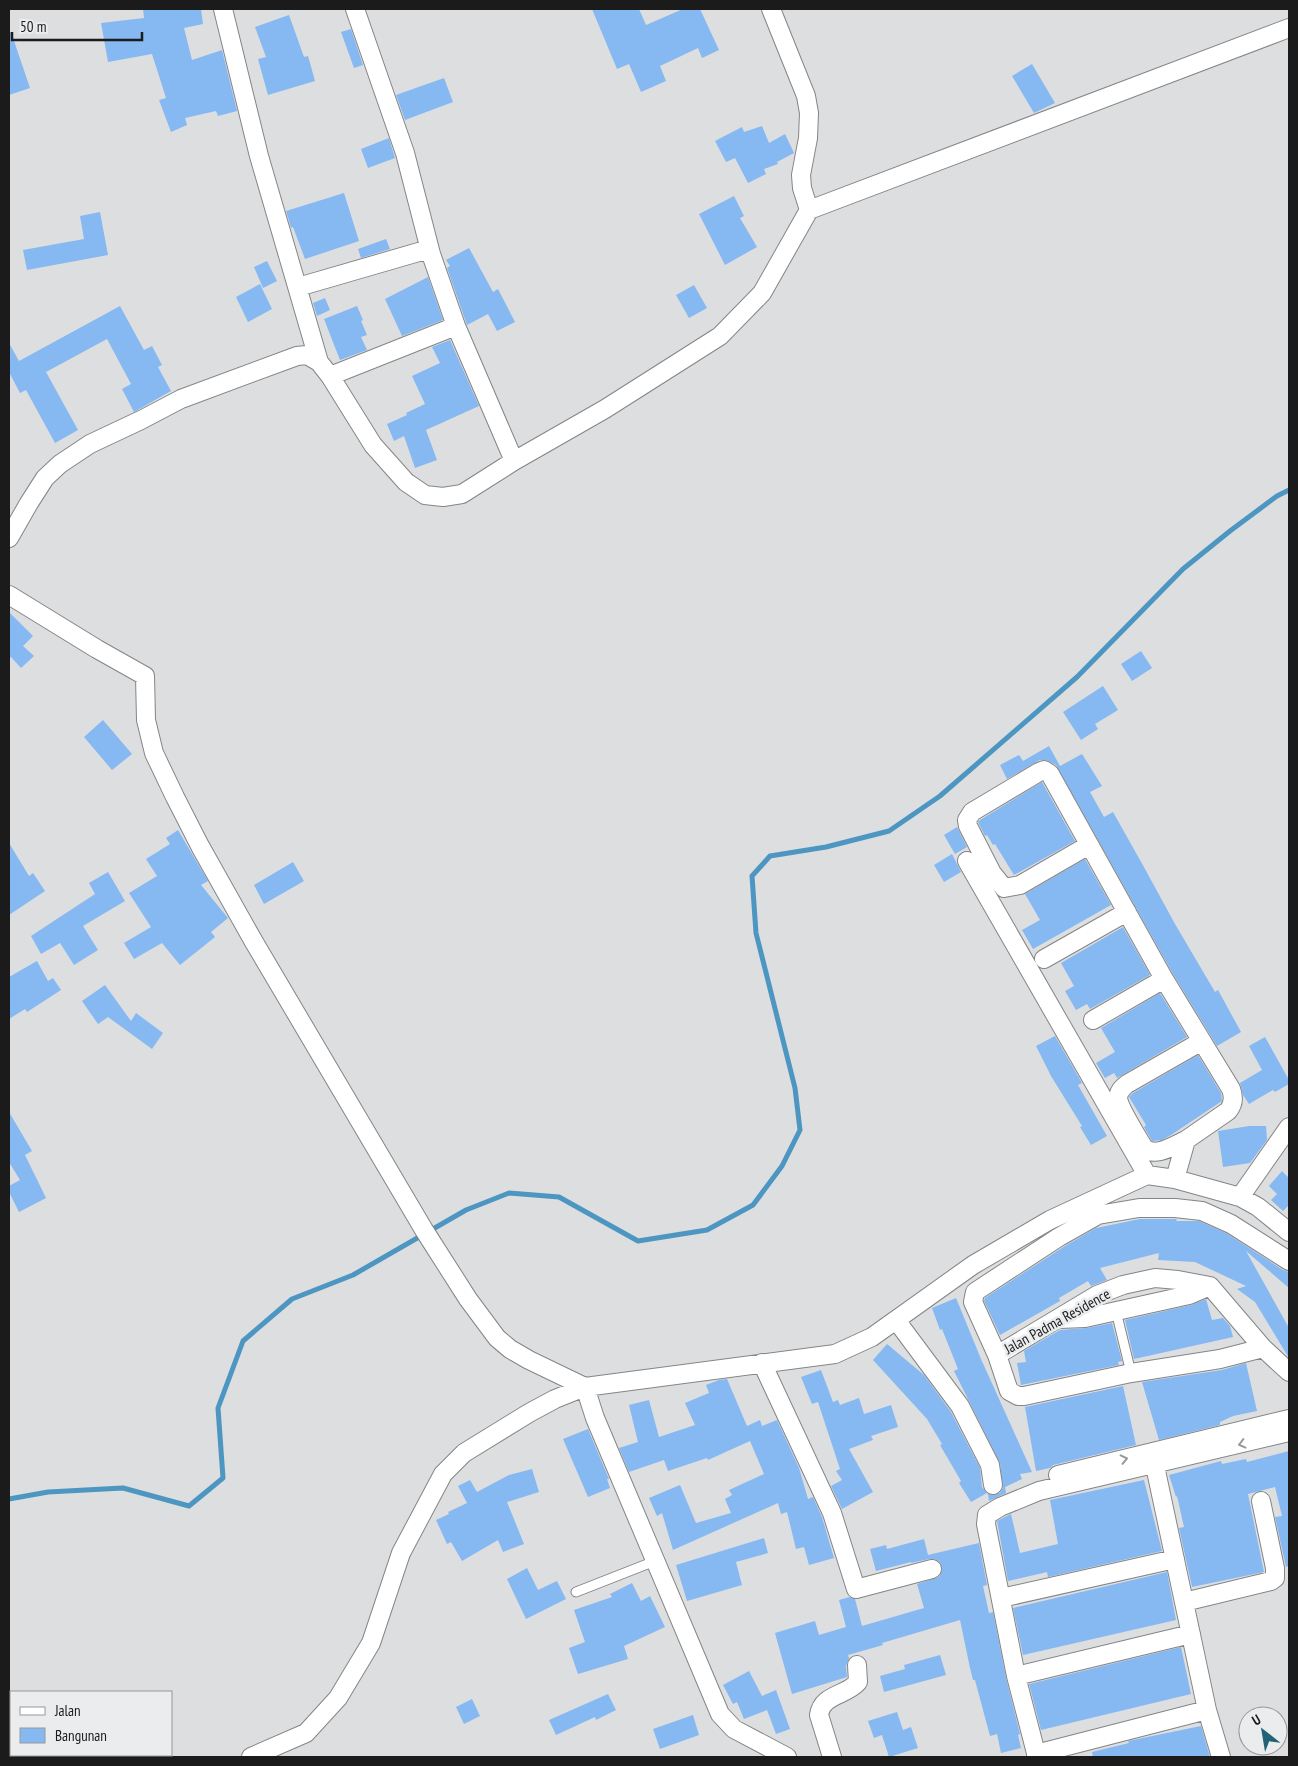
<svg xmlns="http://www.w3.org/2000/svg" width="1298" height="1766" font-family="'PT Sans Narrow',sans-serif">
<rect width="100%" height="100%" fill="#dddee0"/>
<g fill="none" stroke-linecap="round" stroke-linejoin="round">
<path stroke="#4d96c2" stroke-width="5" d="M9,1499L48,1492L123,1488L189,1506L223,1478L218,1408L243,1341L292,1299L353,1275L466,1210L509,1193L559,1197L638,1241L707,1230L753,1205L782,1166L800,1130L795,1088L756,933L752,876L770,856L826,847L889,831L940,796L1077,677L1183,569L1230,531L1277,496L1289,490"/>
</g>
<path fill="#86b8f1" d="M143,9H201L203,24L184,28L192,60L222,50L237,111L218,116L216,111L185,118L187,125L171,132L159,100L166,98L152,54L108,62L101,23L144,18Z
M592,9H639L646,25L683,9H700L719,50L702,58L698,48L660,66L666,81L641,92L629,64L617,69Z
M289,15L304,57L308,56L315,81L268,95L258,59L266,57L255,27Z
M351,29L363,65L354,68L341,32Z
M11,32L30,88L9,95V33Z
M1032,64L1055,103L1034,113L1012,76Z
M444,78L453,102L405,120L396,95Z
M762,126L769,143L785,134L794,153L777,162L778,164L764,169L766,174L748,183L735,158L726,162L715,141L742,127L744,132Z
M389,138L395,158L368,168L361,149Z
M344,193L359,241L305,259L293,227L291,228L286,211Z
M734,196L744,216L740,218L757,247L725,265L699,214Z
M100,212L108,255L27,270L23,250L84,239L80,216Z
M386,239L390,249L361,258L358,249Z
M469,248L493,292L498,289L515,322L497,331L488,314L467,325L447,268L450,266L446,260Z
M267,261L277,281L263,288L254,267Z
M428,277L443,320L402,336L385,299Z
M260,284L272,309L248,322L236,297Z
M694,285L707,308L689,318L676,295Z
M325,298L330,310L317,316L313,303Z
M120,306L144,350L152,346L162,365L158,367L171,391L134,412L122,389L131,384L107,339L46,372L78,430L55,443L26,390L20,393L9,372V343L19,361Z
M357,306L363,320L361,321L367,335L361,337L367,350L340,360L324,319Z
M450,340L479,406L426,430L437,460L415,468L404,436L394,441L387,424L407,415L406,413L425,404L412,376L440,363L432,347Z
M9,612L33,636L23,646L34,656L21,668L11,657L9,659Z
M1141,651L1152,668L1132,681L1121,664Z
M1103,686L1118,710L1095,724L1098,729L1081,740L1063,712Z
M103,720L132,754L112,770L84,737Z
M1049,746L1060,766L1082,754L1102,786L1090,792L1104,817L1113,812L1145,869L1175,924L1215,992L1218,990L1241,1032L1217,1046L1173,974L1056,765L1046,760H1040L1007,779L1000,765L1019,755L1023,761Z
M1042,782L1075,841L1014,875L995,844L993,845L987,835L985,836L978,822L980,820Z
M957,827L967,847L955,854L944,835Z
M178,830L208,881L201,885L228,918L211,932L215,937L180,965L162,943L134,959L124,943L151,927L129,893L157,876L146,859L170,844L166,838Z
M9,843L29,876L33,873L45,891L9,915Z
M952,854L961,872L944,882L934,865Z
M1085,859L1111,905L1033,949L1022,930L1040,920L1025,894Z
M293,862L304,881L264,904L254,885Z
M108,872L125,901L83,926L98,950L74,965L60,943L41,954L31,936L95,894L89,883Z
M1123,927L1150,975L1090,1009L1087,1004L1076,1010L1065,991L1074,986L1061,963Z
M37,961L48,981L53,978L61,990L27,1012L25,1009L9,1019V977Z
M105,985L131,1021L136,1013L163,1033L152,1049L108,1017L98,1024L82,1001Z
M1160,993L1187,1037L1117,1078L1114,1073L1105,1078L1096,1063L1115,1052L1101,1028Z
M1055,1036L1082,1083L1078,1085L1107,1136L1091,1145L1080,1127L1082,1126L1051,1076L1036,1046Z
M1265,1037L1289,1080V1084L1275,1092L1273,1090L1249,1104L1243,1095L1240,1083L1262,1070L1249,1046Z
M1198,1055L1221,1093L1222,1101L1171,1135L1162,1140L1152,1141L1144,1127L1146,1125L1129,1097L1133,1093Z
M9,1112L32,1151L25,1155L46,1198L19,1212L9,1192V1186L20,1180L9,1162Z
M1249,1126H1266L1267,1140L1250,1163L1223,1167L1218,1131Z
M1282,1171L1289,1178V1205L1283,1211L1271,1200L1277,1194L1269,1186Z
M1140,1219H1177L1176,1221H1199L1226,1233L1283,1270L1289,1272V1288L1246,1251L1289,1328V1358L1255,1302L1237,1289L1246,1286L1195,1262L1158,1260L1159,1253L1100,1268L1107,1280L1091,1286L1088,1281L1059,1298L1060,1301L1000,1335L984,1301L985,1298L1065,1246L1096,1228Z
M956,1298L981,1359L1032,1472L1020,1474L1022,1479L1005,1487L1006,1493L989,1501L988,1494L995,1495L1000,1493L1003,1488L1000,1463L954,1371L958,1369L942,1329L940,1330L932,1308Z
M1206,1299L1212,1320L1223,1318L1230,1326L1233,1337L1134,1359L1125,1320L1191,1305Z
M1112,1323L1122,1361L1118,1362L1119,1365L1021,1385L1017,1363L1026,1362L1024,1351L1060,1330L1087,1328Z
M887,1344L924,1375L951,1412L980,1468L982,1487L987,1493L971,1502L959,1483L961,1481L940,1445L942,1444L927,1419L873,1360Z
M1246,1363L1257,1411L1233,1416L1220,1422V1425L1159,1440L1142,1382L1222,1370Z
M821,1370L833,1402L838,1400L840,1405L859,1398L864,1414L891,1405L898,1427L871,1436L873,1440L849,1449L873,1492L842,1509L831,1486L842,1480L836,1471L840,1469L818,1402L812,1404L801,1377Z
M727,1379L747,1426L760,1420L762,1426L777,1420L799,1468L808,1499L813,1497L822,1517L834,1558L809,1565L804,1547L796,1549L787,1512L781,1514L778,1503L673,1550L662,1513L657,1516L649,1498L680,1485L696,1523L731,1513L725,1499L732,1495L729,1490L764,1474L750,1441L708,1460L707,1458L668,1471L664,1460L629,1472L619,1448L638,1442L629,1405L649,1400L659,1437L695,1425L685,1403L709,1393L706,1385L719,1380Z
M1123,1386L1136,1445L1053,1465L1050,1468L1036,1471L1025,1407Z
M588,1429L609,1479H607L610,1488L588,1497L563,1439Z
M1289,1451V1566L1286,1567L1275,1517L1282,1516L1275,1487L1248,1494L1264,1572L1192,1587L1179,1528L1184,1527L1177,1496L1176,1497L1169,1475L1221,1461L1222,1464L1246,1459L1247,1462Z
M532,1469L539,1492L507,1502L524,1544L503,1552L498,1540L462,1561L451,1542L447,1544L436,1520L449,1514L448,1512L467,1503L458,1486L470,1480L477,1492L509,1475Z
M1144,1480L1162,1551L1048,1577L1047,1572L1008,1581L997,1521L1011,1514L1020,1553L1058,1544L1050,1500Z
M764,1538L768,1553L736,1562L742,1585L687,1601L676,1565Z
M924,1539L928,1555L979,1543L987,1585L983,1586L989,1613L993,1612L1006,1678L1020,1734L1018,1735L1021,1748L1001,1753L997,1734L990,1736L975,1680H973L970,1668L960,1620L882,1643L883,1645L848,1655L849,1658L846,1666L847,1677L792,1694L775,1633L815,1621L819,1635L846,1627L839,1600L850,1597L855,1599L862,1626L924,1608L917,1584L939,1577L942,1571L940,1562L935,1559H929L911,1563V1562L876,1571L870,1549L886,1545L887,1549Z
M527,1568L538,1590L557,1581L566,1599L526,1619L507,1579Z
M1167,1572L1176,1620L1023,1655L1013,1608Z
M632,1583L641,1601L650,1596L665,1627L624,1646L628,1659L578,1674L569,1648L585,1642L574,1610L612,1597L610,1594Z
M1181,1647L1191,1694L1041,1730L1029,1684Z
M940,1655L946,1675L884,1692L880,1676L905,1669L904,1665Z
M749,1671L762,1696L776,1690L790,1729L776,1734L767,1710L744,1719L737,1702L733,1704L723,1685Z
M608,1694L616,1710L596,1720L595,1717L556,1735L549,1720Z
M472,1699L480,1716L464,1724L456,1707Z
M897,1712L903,1730L911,1727L918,1748L889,1757L882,1735L874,1738L868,1721Z
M693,1715L699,1735L660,1749L653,1729Z
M1201,1726L1210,1757H1093L1092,1752L1129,1743L1128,1741Z"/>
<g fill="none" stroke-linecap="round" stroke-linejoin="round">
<defs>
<path id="lane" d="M1116,1311L1131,1373
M576,1592L655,1561"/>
<path id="street" d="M223,9L259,156L319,362
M355,9L405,153L431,254L456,326L514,461
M771,9L806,96L809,113L808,138L801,175L802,188L809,210
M298,287L429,249
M330,376L456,326
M9,538L29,503L45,478L60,464L90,444L141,420L181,399L297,356L307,355L319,362L330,376L373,445L406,482L425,495L443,497L462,494L514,461L605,409L720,336L762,293L809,210L1289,28
M9,595L97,649L145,676L146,720L154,753L175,797L200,846L254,942L424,1230L468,1299L497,1338L510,1349L529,1360L585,1387L595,1418L720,1714L734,1729L787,1757
M1089,845L1020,885L1004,888L992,873L968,826L967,820L972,812L1039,772L1044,770L1050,774L1164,979L1231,1089C1234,1097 1234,1104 1228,1111L1186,1140L1175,1179
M967,861L1147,1175
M1044,959L1127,912
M1093,1020L1164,979
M1186,1140C1174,1145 1156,1158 1144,1148C1138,1138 1118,1106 1118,1097C1119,1091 1122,1088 1127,1084L1202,1041
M1240,1197L1289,1127
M1059,1319L1085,1318L1189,1295L1210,1286
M896,1320L960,1406L990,1465L993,1485
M1263,1348L1220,1359L1131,1373L1024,1396H1018L1009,1391L997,1355L973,1302L975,1292L1059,1237L1098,1215L1139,1208H1175L1202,1211L1231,1224L1289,1261
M997,1355L1097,1295L1123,1285L1155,1278L1178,1280L1210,1286L1263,1348L1289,1372
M762,1363L832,1513L856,1589L932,1569
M1058,1475L1289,1419
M1001,1598L1175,1559
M1184,1602L1271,1581L1275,1578V1568L1261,1501
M1016,1676L1191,1634
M1207,1710L1221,1757
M1036,1754L1207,1710L1152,1452
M251,1757L306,1733L338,1698L371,1643L401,1553L443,1474L464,1453L529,1413L555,1399L585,1387L835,1354L872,1337L973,1265L1050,1220L1147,1175L1175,1179L1240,1197L1258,1207L1289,1232
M832,1757L819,1715C822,1694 846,1696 858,1682L857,1665
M1037,1757L1016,1676L986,1524L987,1515L1000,1507L1039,1491L1289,1432"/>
</defs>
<use href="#lane" stroke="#848586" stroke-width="11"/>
<use href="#street" stroke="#848586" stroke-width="20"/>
<use href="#lane" stroke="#fff" stroke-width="9"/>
<use href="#street" stroke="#fff" stroke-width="18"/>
</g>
<defs><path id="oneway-chevron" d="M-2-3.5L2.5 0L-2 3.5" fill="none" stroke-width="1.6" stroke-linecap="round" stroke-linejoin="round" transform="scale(1.25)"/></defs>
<g stroke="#989899">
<use href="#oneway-chevron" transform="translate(1242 1444) rotate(166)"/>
<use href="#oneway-chevron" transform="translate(1124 1459) rotate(-13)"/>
</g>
<g text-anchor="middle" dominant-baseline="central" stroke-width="5" stroke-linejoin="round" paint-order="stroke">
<g font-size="15" fill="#1b1b1c" stroke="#eaeced">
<text transform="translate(1057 1321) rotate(-29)">Jalan Padma Residence</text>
</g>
</g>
<rect width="1298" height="1766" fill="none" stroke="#1b1b1c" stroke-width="20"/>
<rect x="10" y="1691" width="162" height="65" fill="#eaeced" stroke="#979899"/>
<rect x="20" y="1707" width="25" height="8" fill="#ffffff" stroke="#979899"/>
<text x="55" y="1716" font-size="15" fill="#1b1b1c">Jalan</text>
<rect x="20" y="1728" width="25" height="15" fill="#86b8f1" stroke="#979899"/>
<text x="55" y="1741" font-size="15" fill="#1b1b1c">Bangunan</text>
<g transform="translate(1263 1731) rotate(329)"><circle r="24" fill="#eaeced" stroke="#979899"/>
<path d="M0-4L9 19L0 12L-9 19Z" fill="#216277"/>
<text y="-8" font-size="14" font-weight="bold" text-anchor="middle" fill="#1b1b1c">U</text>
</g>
<path d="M12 32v8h130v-8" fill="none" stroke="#1b1b1c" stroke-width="2.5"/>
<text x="20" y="32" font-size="15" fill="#1b1b1c" stroke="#eaeced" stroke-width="4" paint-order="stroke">50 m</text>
</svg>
